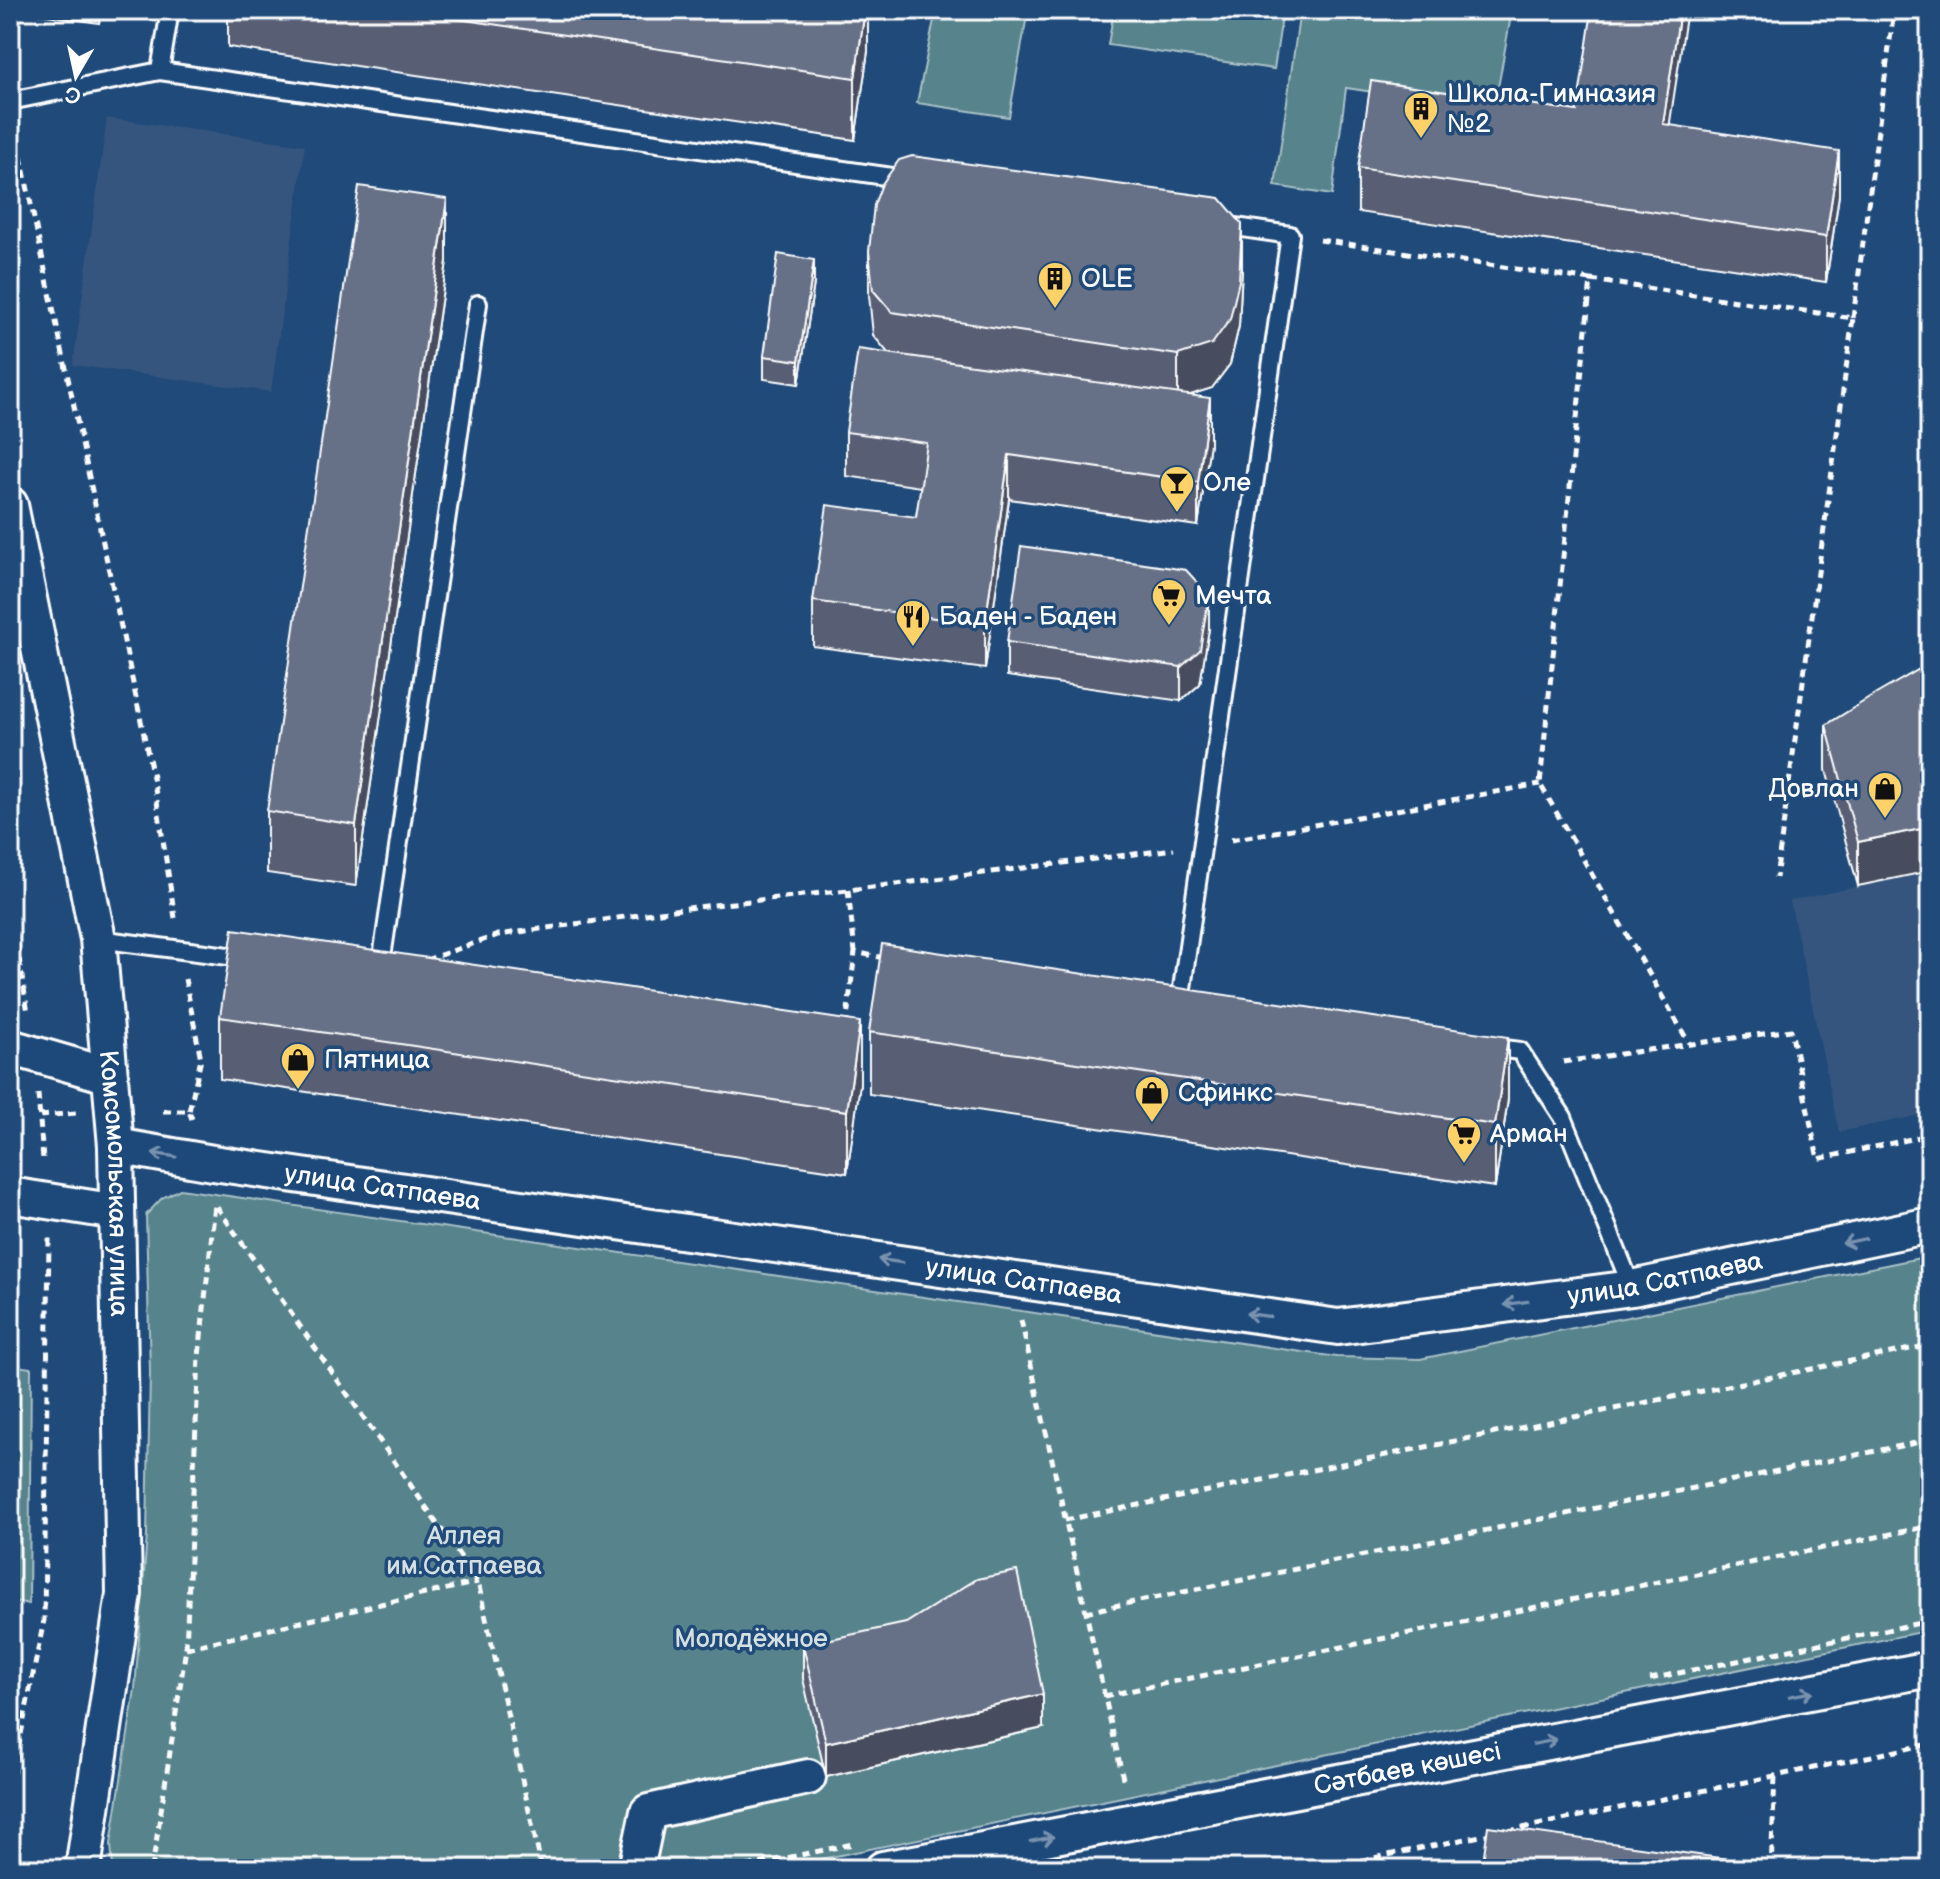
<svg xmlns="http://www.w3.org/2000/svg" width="1940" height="1879" font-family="'Balsamiq Sans',sans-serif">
<rect width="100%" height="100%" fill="#1f4a7a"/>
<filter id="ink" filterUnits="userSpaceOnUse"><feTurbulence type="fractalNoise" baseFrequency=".0125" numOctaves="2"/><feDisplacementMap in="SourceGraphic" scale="16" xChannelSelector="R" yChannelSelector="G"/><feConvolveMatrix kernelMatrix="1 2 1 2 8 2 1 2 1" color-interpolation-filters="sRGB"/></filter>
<g filter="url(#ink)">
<path fill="#34557e" d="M107,118L305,145L271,392L73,365Z
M1930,871V1113L1839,1132L1790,901Z"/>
<path fill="#56838c" stroke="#aac1c6" stroke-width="2" d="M936,10H1028L1009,117L917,103Z
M1114,10H1283L1274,69L1108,45Z
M1300,10H1512L1494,110L1346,88L1332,195L1275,186Z
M180,1189L1337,1357L1420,1359L1930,1256V1630L773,1869H113L111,1844L135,1689L147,1535L150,1372L146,1215L162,1198Z
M10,1365L31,1368L29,1604L10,1600Z"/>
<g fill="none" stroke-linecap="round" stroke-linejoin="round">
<defs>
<path id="lane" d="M160,71L170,10
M10,101L160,71L906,179
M98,939L251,959
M380,971L478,304
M1180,1002L1290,235L1222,225
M1489,1047L1520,1051L1563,1117L1632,1288"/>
<g id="street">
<path id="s1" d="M10,505L98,939L116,1146L124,1594L83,1869"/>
<path d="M10,1047L110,1076"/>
<path id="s2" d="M116,1146L213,1163L1338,1327L1632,1288L1930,1225"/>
<path d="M10,1195L117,1212"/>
<path d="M636,1869L648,1812L808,1777"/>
<path id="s3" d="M883,1869L1930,1669"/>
</g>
</defs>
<use href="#lane" stroke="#fff" stroke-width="22"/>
<use href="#street" stroke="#fff" stroke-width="40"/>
<path stroke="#fff" stroke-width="5" stroke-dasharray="8 6" stroke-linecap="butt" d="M15,129L154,782L175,918
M1320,240L1591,280L1540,784L1689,1043
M1591,280L1853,318L1776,878
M1853,318L1894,10
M1231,840L1540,784
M848,890L855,952
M10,904L28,1013
M426,960L498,935L688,908L848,890L1174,849
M185,979L201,1059L189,1111
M846,1027L855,952L884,958
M1563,1062L1791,1030L1818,1159L1930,1135
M38,1094L43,1160
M163,1111H189L192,1119
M40,1116L77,1113
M1021,1320L1124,1783
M1065,1520L1930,1345
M1085,1612L1930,1440
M186,1648L478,1582
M1650,1679L1930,1621
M1104,1696L1930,1526
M10,1789L44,1620L49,1238
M1508,1831L1930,1744
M152,1869L186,1648L199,1356L215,1204L478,1582L542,1869
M733,1869L853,1844
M1320,1869L1490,1834
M1771,1869L1775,1776"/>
<use href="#lane" stroke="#1f4a7a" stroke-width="16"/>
<use href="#street" stroke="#1f4a7a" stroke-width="34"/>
</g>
<path fill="#585f74" stroke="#fff" stroke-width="2" d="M15,10H101L99,23Z
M228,10H868V51L855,140L228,47Z
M1670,125L1839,195L1826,282L1358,212V168Z
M869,251L1242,268L1239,326L1230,364L1212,388L1189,395L1210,443L1198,526L1009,499L985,669L813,646V601L916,517L921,487L846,476V432L889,354L873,335L869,295Z
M447,261L356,886L267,873V811Z
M814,283L799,384L764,379V356Z
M1209,629L1200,684L1181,701L1007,676V642Z
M1930,663L1858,886L1826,770V725Z
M220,1017L860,1084L847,1173L220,1079Z
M869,1032L1508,1099L1495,1187L869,1094Z
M803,1645L1043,1728L826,1777L803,1679Z"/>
<path fill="#474e5e" stroke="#fff" stroke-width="2" d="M865,10H868V51L855,140V78Z
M1680,10H1687L1663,168V124Z
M1839,151V195L1826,282V237Z
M447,199V261L356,886V825Z
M1242,224V268L1239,326L1230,364L1212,388L1178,399V355Z
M814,260V283L799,384V361Z
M1210,398V443L1198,526V482Z
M1009,455V499L985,669V625Z
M1209,595V629L1200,684L1181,701V667Z
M1930,827V871L1858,886V842Z
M860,1022V1084L847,1173V1111Z
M1508,1037V1099L1495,1187V1125Z
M1043,1694V1728L826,1777V1743Z"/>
<path fill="#666f87" stroke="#fff" stroke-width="2" d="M397,10H865L855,78Z
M1592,10H1680L1663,124L1839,151L1826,237L1358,168L1371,81L1577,111Z
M912,156L1220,198L1242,224L1239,281L1230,319L1212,344L1178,355L892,312L873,290L869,251L874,205L882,184L899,160Z
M359,186L447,199L356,825L267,811Z
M778,254L814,260L799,361L764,356Z
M858,349L1210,398L1198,482L1009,455L985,625L813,601L827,505L916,517L927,443L846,432Z
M1021,546L1186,570L1209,595L1200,650L1181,667L1007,642Z
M1930,663V827L1858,842L1826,725L1871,697Z
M233,929L860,1022L847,1111L220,1017Z
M882,944L1508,1037L1495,1125L869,1032Z
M1017,1571L1043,1694L826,1743L803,1645L906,1623L977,1579Z
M1488,1826L1800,1869H1482Z"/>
<defs><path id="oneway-shaft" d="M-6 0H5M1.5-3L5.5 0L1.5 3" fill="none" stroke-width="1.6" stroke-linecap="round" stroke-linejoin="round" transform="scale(2)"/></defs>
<g stroke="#7992af">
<use href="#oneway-shaft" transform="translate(164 1155) rotate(-171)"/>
<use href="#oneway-shaft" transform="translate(1854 1241) rotate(168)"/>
<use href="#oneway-shaft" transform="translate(890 1261) rotate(-172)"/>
<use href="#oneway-shaft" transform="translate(1516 1303) rotate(172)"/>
<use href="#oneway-shaft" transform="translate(1258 1315) rotate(-172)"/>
<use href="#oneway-shaft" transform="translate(1801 1694) rotate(-11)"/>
<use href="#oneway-shaft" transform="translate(1545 1742) rotate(-11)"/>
<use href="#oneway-shaft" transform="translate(1042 1839) rotate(-11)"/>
</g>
</g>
<defs>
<symbol id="building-pin" viewBox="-11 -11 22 30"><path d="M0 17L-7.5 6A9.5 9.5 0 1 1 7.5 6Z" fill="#ffd166" stroke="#1f4a7a"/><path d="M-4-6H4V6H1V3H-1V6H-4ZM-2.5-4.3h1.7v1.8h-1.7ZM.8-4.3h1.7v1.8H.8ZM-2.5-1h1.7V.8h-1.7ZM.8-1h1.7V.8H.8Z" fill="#111"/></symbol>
<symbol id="bar-pin" viewBox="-11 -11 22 30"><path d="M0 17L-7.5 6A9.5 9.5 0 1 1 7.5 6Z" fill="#ffd166" stroke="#1f4a7a"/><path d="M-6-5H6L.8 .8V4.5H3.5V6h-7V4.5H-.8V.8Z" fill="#111"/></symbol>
<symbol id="supermarket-pin" viewBox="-11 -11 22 30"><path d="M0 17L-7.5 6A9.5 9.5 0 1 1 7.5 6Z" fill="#ffd166" stroke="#1f4a7a"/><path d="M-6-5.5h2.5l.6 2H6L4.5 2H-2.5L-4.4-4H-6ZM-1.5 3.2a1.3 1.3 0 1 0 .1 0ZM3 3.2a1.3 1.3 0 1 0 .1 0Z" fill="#111"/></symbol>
<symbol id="restaurant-pin" viewBox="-11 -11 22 30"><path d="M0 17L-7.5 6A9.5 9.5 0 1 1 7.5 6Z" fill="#ffd166" stroke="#1f4a7a"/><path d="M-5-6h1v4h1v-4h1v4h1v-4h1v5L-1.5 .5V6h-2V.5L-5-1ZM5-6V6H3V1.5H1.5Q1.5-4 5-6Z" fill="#111"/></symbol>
<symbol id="shop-pin" viewBox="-11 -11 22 30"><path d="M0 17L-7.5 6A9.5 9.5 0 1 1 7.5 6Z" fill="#ffd166" stroke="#1f4a7a"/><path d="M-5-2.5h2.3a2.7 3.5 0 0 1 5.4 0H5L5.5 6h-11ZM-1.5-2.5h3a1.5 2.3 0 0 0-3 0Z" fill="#111"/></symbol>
</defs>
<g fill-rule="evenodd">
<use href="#building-pin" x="1401" y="89" width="40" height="54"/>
<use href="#building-pin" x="1035" y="259" width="40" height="54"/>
<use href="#bar-pin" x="1157" y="463" width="40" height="54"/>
<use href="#supermarket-pin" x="1149" y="576" width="40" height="54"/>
<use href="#restaurant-pin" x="893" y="597" width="40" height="54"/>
<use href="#shop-pin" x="1865" y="769" width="40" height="54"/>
<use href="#shop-pin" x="278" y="1040" width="40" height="54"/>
<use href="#shop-pin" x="1132" y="1073" width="40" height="54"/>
<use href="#supermarket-pin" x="1444" y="1114" width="40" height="54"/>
</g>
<g text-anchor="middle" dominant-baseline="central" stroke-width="7" stroke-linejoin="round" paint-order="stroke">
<g font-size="26" fill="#fff" stroke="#1f4a7a" text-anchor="start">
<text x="1447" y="94">Школа-Гимназия<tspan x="1447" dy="30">№2</tspan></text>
<text x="1081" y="279">OLE</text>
<text x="1203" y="483">Оле</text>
<text x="1195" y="596">Мечта</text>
<text x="939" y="617">Баден - Баден</text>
<text x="1859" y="789" text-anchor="end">Довлан</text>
<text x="324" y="1060">Пятница</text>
<text x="1178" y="1093">Сфинкс</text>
<text x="1490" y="1134">Арман</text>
</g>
<g font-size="26" fill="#fff" stroke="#1f4a7a">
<text stroke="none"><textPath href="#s1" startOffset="688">Комсомольская улица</textPath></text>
<text stroke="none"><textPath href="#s2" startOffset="270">улица Сатпаева</textPath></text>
<text stroke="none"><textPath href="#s2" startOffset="1566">улица Сатпаева</textPath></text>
<text stroke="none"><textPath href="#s2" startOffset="918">улица Сатпаева</textPath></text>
<text stroke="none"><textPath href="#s3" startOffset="534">Сәтбаев көшесі</textPath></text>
</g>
<g font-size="26" fill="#d5e0e2" stroke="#1f4a7a">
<text x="464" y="1536">Аллея<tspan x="464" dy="30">им.Сатпаева</tspan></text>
<text x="751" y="1639">Молодёжное</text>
</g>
</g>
<rect width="1940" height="1879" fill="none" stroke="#1f4a7a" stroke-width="40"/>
<rect x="20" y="20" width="1900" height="1839" fill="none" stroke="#fff" stroke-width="3" filter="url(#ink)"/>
<g transform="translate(76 76) rotate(189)" stroke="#1f4a7a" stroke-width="6" paint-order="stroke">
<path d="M0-6L14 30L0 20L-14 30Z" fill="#ffffff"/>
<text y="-12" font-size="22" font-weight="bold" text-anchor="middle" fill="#ffffff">С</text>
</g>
</svg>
